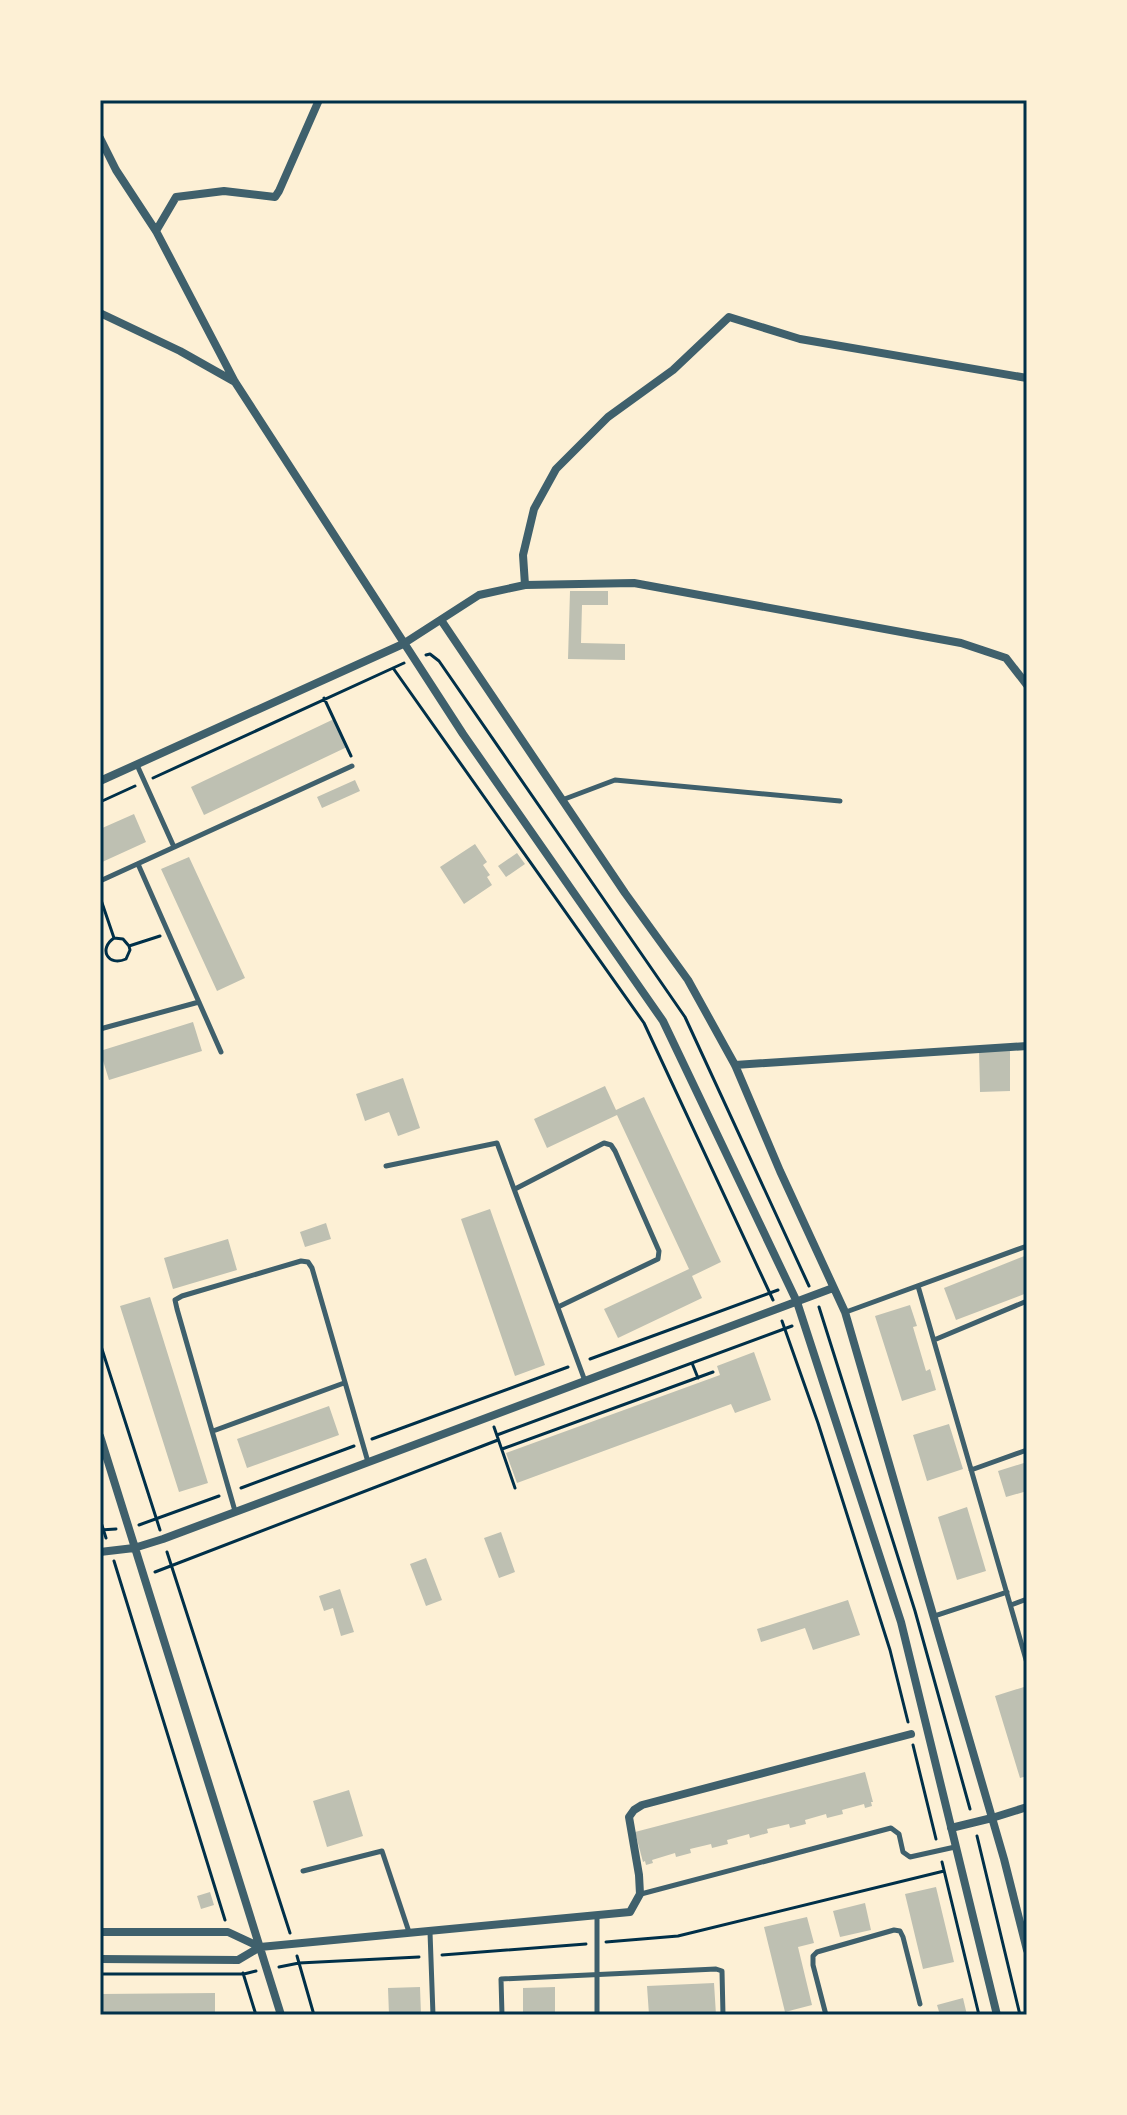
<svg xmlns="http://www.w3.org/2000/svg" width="1127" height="2115" font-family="'Fira Sans Condensed',sans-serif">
<rect width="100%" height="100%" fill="#fdf0d5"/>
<path fill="#bec0b2" d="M570,591H608V605H582L581,643L625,644V660L568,659Z
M334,719L347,747L204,815L191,787Z
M355,780L360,791L322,808L317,797Z
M134,814L146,842L100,863V829Z
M475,844L487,862L483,865L490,875L487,877L492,885L464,904L440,867Z
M517,853L525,864L506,877L498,866Z
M189,857L245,978L217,991L161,869Z
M193,1022L202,1051L109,1080L100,1051Z
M1010,1050V1091L980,1092L979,1051Z
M403,1078L420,1128L398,1136L389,1112L365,1121L356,1094Z
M605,1086L616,1110L644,1097L721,1262L692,1276L702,1298L618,1338L604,1309L689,1269L617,1115L547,1148L534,1119Z
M490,1209L545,1365L515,1376L461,1219Z
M326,1223L331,1239L305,1247L300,1232Z
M228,1239L237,1270L173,1289L164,1258Z
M1027,1255V1293L956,1320L944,1288Z
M150,1297L208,1483L179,1492L120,1306Z
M910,1305L917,1326L913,1327L926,1371L930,1369L936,1390L902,1401L875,1316Z
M754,1352L771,1400L735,1413L731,1404L517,1483L506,1453L720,1375L717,1366Z
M329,1406L339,1435L247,1468L237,1439Z
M949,1424L963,1469L927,1481L913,1435Z
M1027,1462V1491L1006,1497L998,1471Z
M967,1507L986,1571L957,1580L938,1517Z
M501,1532L515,1572L499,1578L484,1538Z
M426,1558L442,1600L426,1606L410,1564Z
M340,1589L354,1632L341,1636L333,1608L324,1611L319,1596Z
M848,1600L860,1635L813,1650L805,1628L761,1642L757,1629Z
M1024,1687L1027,1696V1776L1020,1778L995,1696Z
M865,1772L873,1802H871L872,1806L865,1808L864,1804L842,1810L843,1814L827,1818L826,1814L805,1820L806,1824L790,1828L789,1824L767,1829L768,1833L750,1838L749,1834L727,1840L728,1844L712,1848L711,1844L690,1849L691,1853L676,1857L675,1853L652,1860L653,1863L646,1865L645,1861L643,1862L635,1832Z
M349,1790L363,1836L327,1847L313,1801Z
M936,1887L954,1962L923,1969L905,1894Z
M210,1892L214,1905L201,1909L197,1896Z
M865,1903L871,1930L840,1937L833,1911Z
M807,1917L814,1943L798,1947L812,2005L785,2012L764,1927Z
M714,1983L716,2015H649L647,1986Z
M420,1987L421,2015H389L388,1988Z
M555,1987V2015H523V1988Z
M215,1993V2015H100V1994Z
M963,1998L967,2015H940L937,2005Z"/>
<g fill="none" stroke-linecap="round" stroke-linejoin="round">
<path stroke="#003049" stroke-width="3" d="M426,655L430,654L439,661L685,1017L809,1286
M393,668L644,1023L773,1300
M324,698L351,756
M153,778L404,663
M100,802L135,786
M100,897L114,938
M114,938C98,949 108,967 126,959L130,950L129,946
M114,938L123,939L129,946
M129,946L160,936
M819,1307L915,1611L970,1809
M782,1321L818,1423L890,1650L908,1722
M100,1343L160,1530
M590,1359L778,1290
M692,1363L698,1378
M494,1427L515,1488
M497,1435L792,1326
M372,1439L568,1367
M502,1449L713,1372
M241,1488L354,1446
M100,1519L106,1538
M139,1525L219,1496
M100,1530L116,1529
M167,1552L290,1933
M114,1561L225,1920
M155,1572L498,1440
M913,1745L936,1839
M977,1836L1020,2015
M942,1862L979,2015
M606,1942L678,1936L944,1871
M442,1955L586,1944
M297,1956L314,2015
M279,1967L299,1963L419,1957
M243,1973L256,2015
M100,1974H244L256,1971"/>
<path stroke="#3f606c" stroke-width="5" d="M137,765L174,847
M562,800L615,780L840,801
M138,864L221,1052
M100,881L352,766
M100,1029L199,1002
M386,1166L497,1143L585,1381
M515,1189L604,1143L611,1145L615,1151L659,1251L658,1259L558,1307
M918,1286L1027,1663
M846,1312L1027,1246
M934,1340L1027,1301
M213,1431L344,1383
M971,1470L1027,1450
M235,1511L177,1309L175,1300L182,1296L301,1261L308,1262L312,1268L368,1462
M1011,1605L1027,1599
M934,1616L1007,1592
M303,1871L382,1851L409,1932
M641,1894L891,1828L899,1834L903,1852L910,1857L955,1847
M597,1916V2015
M430,1932L433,2015
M502,2015L501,1979L716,1969L722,1971L723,2015
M826,2015L813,1965V1956L817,1952L894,1930L900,1931L903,1937L920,2004"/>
<path stroke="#3f606c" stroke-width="8" d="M100,138L116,170L156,231L235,382L463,734L663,1021L797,1302L901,1622L997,2015
M156,231L176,197L224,191L275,197L279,191L319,100
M100,313L180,351L235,382
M525,585L523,555L534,509L556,469L608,417L673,370L729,317L800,339L1027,378
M441,620L625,893L688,980L735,1065L780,1171L845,1312L1004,1859L1027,1950
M100,781L403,644L479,595L525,585L634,583L961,643L1006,658L1027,685
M735,1065L1027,1046
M100,1436L281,2015
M100,1552L134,1548L163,1539L833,1288
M951,1828L992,1818L1027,1807
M100,1932H228L260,1947
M100,1959L238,1960L260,1947L630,1912L640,1894L639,1875L629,1817L634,1810L642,1805L911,1734"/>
</g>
<rect width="1127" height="2115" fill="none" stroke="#fdf0d5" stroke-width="204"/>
<rect x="102" y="102" width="923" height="1911" fill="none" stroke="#003049" stroke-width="3"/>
</svg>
